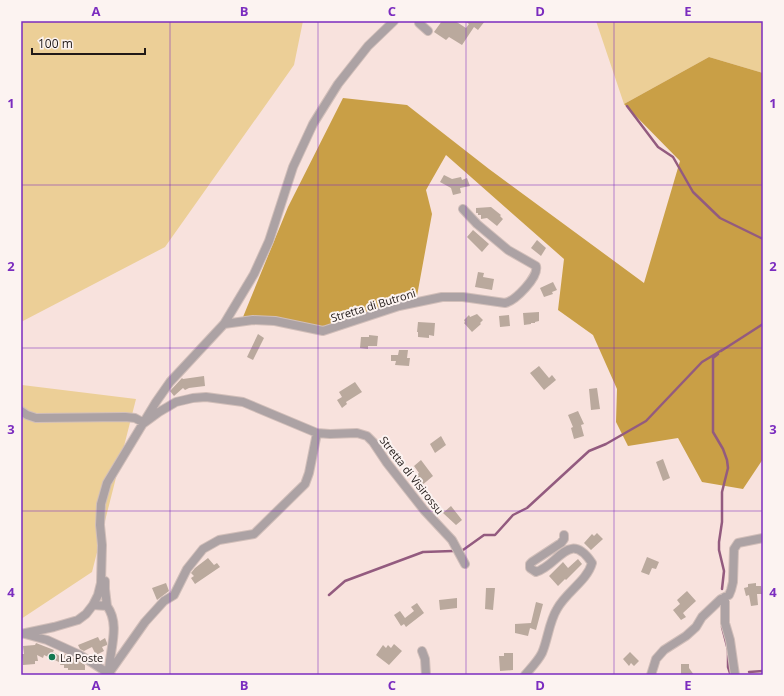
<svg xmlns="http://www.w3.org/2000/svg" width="784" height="696" font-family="'Open Sans',sans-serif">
<rect width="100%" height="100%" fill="#f8e2dd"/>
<path fill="#eccf97" d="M21,21H303L294,65L165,247L21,322Z
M596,21H763V73L709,57L624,104Z
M21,379L22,385L136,399L92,572L21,619Z"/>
<path fill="#c99f46" d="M709,57L763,73V459L743,489L702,482L678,438L628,446L616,422L617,389L593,335L558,310L564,259L446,155L426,190L432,214L417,296L322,327L271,317H243L288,207L343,98L407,105L489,169L644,283L680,161L624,104Z"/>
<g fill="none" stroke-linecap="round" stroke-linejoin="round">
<path stroke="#935b7f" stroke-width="2.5" d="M627,106L658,147L673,157L693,192L720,218L763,239
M721,351L763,324
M718,354L713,358V432L723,449L727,460L728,468L722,492V522L719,542V550L724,571L722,589
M462,550H463L484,535H495L513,515L527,508L589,451L606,444L646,421L702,362L722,350
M329,595L345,581L423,552L453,551
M722,627L728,650V667L730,673
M749,672L763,671"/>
</g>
<path fill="#baa99d" d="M442,21H455L466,28L469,24L465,21H485L478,30L474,27L462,45L449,37L446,40L434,32Z
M444,175L452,179L461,177L462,180L467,178L470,186L460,188L461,193L453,195L451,188L440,182Z
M491,207L501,215L500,216L503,219L497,226L487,218L481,219V215H478V213H476V208Z
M473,230L489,244L482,252L467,237Z
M537,240L546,248L541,256L531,248Z
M478,272L484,273L483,277L494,279L492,290L475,287Z
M553,282L557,290L552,292L553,294L544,297L540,288Z
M539,312V321L535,322V323H531V324L524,325L523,313Z
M477,314L483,320L480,323L481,324L472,332L464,323L465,322L464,320L469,315L470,317Z
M509,315L510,326L500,327L499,316Z
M418,322L435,323L434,336L429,335V338L418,337V332H417Z
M258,334L264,338L253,360L247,357Z
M369,335L378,336L377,346H368V349L360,348L361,337H369Z
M399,350H408L407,358H410L409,366L395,365L396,361H391V355H398Z
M539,366L549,378L552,375L556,380L544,390L530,373Z
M204,376L205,386L189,388L185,390L183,388L174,396L170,391L182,378L183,379Z
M355,382L362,392L346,402L347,404L342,408L337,400L342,397L339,392Z
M597,388L600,409L591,410L589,389Z
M578,411L584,424L581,425L584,436L574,439L571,428L573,427L568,415Z
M441,436L446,445L435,453L430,444Z
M663,459L670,478L663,481L656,462Z
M421,460L433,476L421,486L414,477L419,473L414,466Z
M451,506L462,520L456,525L443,513Z
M597,533L603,539L591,550L584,543L592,534L594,536Z
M647,557L659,562L656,569L652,568L649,575L641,572Z
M208,558L214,565L217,563L220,567L195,584L191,578L194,576L191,573L195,568Z
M578,559L582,564L566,580L565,579L558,586L549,576L563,562L568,568Z
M166,583L169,591L157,600L152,588Z
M756,583V586H761L762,594H757L758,605L751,606L749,595L746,596L744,588L748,587V584Z
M486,588H495L493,610L485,609Z
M687,591L696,601L683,613L686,617L681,620L673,610L680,604L677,600Z
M457,598V608L440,610L439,600Z
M536,602L543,604L536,630L530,628L528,636L515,633V624L531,623Z
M417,603L424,613L406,627L404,624L401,626L394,615L400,611L405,618L414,611L411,607Z
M98,637L100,641L105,638L107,643V645L102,647L104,651L96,655L92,647L84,651L80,649L78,645Z
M36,643L54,650L53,652L63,658L65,654L77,660L85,665V670H68V668H64V665H60L61,663L44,655L43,658L37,655L38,661H35V664L23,665L22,654H24L23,646L35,645Z
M394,644L402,651L389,665L376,655L383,645L386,648L388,645L391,648Z
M630,652L639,661L634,666L631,663L629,666L623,659Z
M504,653H513V670L500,671L499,656H504Z
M681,664H689V668L694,675H681Z"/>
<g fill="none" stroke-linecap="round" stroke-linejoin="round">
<defs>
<path id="minor" d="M419,21V23L428,31
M224,324L253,320L275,321L323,331L399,306L442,297H463L505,303C515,301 539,277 536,266L508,250L477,224L463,209
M21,411L27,415L36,418L125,417L135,418L144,423L159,412L176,402L193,398L206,397L243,402L317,433L330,434L357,433L367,436L373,442L387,463L424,510L452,540L465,564
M105,581V589L107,606
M725,597V623L730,640L735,675
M93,605L107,606C121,625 109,651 109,672
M21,634L54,627L78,620L86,614L93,605L98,595L101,583L102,545L100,525L101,504L107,483L156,402L170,382L224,324L254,274L269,241L293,167L313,124L338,84L368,46L394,21
M25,634L47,640L80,655L111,675
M422,651L425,659L426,675
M106,675L109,673L145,622L164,601L174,595L187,569L203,549L219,540L254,534L305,484L309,473L317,433
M525,675C531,668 538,661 542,653C548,639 549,622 557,609C566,592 587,581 592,563C569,529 559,565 536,572L530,568V564L532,562L561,543L564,539V535
M651,675L656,659L664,650L686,636L696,627L702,617L721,599L729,595L731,590L733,582L734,549L738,543L763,538"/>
</defs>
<use href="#minor" stroke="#d1beb9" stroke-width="10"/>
<use href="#minor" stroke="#aca2a4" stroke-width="8"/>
</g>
<path fill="none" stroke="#7b2cbf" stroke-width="1" stroke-opacity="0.55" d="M170,21V675M318,21V675M466,21V675M614,21V675M21,185H763M21,348H763M21,511H763"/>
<circle fill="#127851" stroke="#fcf3f1" stroke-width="1.5" cx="52" cy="657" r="4"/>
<g text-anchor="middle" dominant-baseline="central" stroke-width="4" stroke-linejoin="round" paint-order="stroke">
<g font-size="11" fill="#201917" stroke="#fcf3f1">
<text transform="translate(373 305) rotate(-17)">Stretta di Butroni</text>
<text transform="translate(412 475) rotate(52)">Stretta di Visirossu</text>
</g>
<g font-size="11" fill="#201917" stroke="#fcf3f1" text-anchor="start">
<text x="60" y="657">La Poste</text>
</g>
</g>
<rect width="784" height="696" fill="none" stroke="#fcf3f1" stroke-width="44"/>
<path d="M32 48v6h113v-6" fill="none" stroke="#201917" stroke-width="2"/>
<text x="38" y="48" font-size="12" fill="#201917" stroke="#fcf3f1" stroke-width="3" paint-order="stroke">100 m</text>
<rect x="22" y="22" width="740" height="652" fill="none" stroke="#7b2cbf" stroke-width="1.5"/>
<g font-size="13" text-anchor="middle" font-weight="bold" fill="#7b2cbf">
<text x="96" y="16">A</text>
<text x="244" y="16">B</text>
<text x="392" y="16">C</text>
<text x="540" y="16">D</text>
<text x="688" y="16">E</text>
<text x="11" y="108">1</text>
<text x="773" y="108">1</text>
<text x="11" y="271">2</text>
<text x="773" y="271">2</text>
<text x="11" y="434">3</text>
<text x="773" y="434">3</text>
<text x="11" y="597">4</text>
<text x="773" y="597">4</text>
<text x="96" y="690">A</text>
<text x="244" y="690">B</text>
<text x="392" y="690">C</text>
<text x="540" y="690">D</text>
<text x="688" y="690">E</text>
</g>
</svg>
